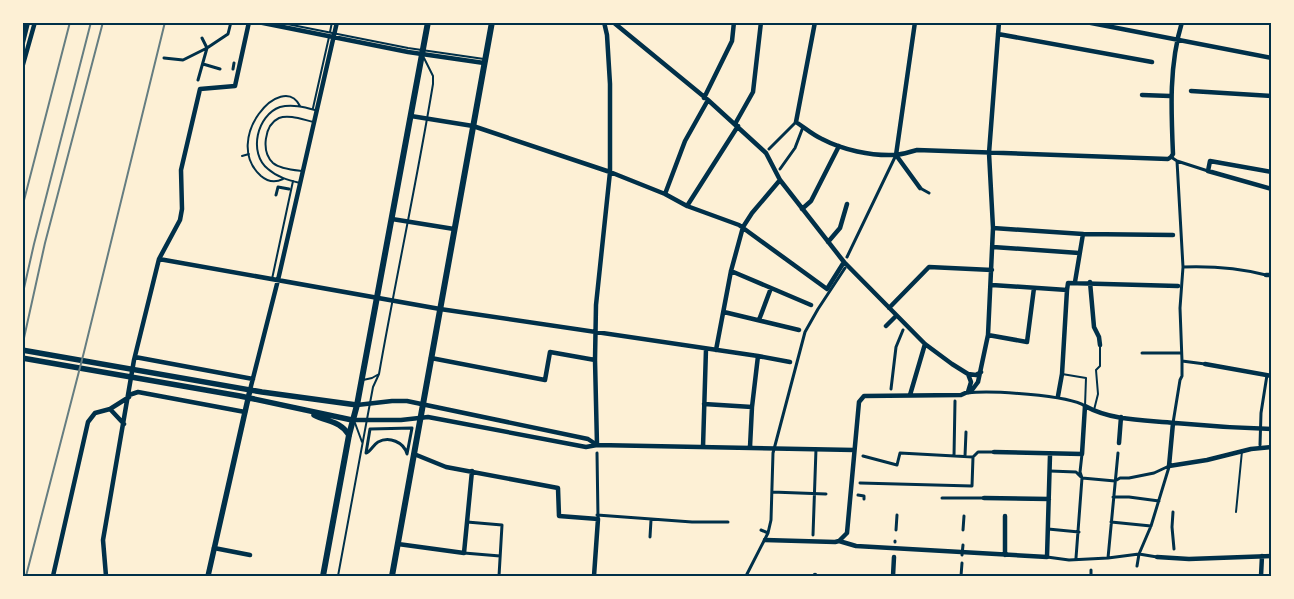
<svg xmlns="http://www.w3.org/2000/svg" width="1294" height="599" font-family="Merriweather,serif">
<rect width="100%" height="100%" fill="#fdf0d5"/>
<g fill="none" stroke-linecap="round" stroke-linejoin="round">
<path stroke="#003049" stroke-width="2" d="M277,22L408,48L484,59
M330,32L332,22
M313,108L329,37
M242,156L249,154
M302,171C293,170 280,169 273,163C261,152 264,125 279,118C289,114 304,120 314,122
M283,179C275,183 268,182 261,176C221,140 282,70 300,106
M300,183C288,180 277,177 268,169C248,153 257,115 280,107C292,104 304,107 315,110
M272,279L293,181
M1062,374L1086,378L1085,406
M363,380L372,378L379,374
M1094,410L1098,394L1096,370L1100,366V345
M355,423L362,442
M1236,512L1242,451
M338,576L370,403L373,387L379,374C396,277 417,181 433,84V76L424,58"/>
<path stroke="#003049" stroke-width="3" d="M164,58L183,60L207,48L228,34L231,22
M203,64L220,69
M233,69L234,63
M198,80L207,48L202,38
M769,149L796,122
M1171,157L1177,161L1208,171
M780,169L795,148L803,127
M920,188L929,193
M276,195L278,187L289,189
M847,257L896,155
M1183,267C1211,266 1239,268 1266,275
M1142,353H1181
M1182,361L1205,364
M891,389L896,347L903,330
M968,393C988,390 1069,395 1085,406
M1173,423L1180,380L1182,376V361L1180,308L1183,267L1177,161
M412,428L407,454C404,442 389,436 378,442C373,445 371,451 366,453L370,429Z
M1260,445L1261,413L1267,375
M597,453L598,517
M863,456L897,465L900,453L973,457
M954,456L955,401
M965,456L966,432
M1050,471L1076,472L1082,478L1115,481L1120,478H1129L1154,473L1169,466
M860,483L972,486L973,457L978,452H994
M772,492L826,494
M858,495L864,496V499
M1113,497H1129L1159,501
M942,498H984
M1173,512L1172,527L1174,549
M597,515L692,522H728
M467,522L502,525L499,576
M1111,522L1151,526
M1048,529L1079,532
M761,530L768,533
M896,530L897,515
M963,530L964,516
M813,535L816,449
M650,537L651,520
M895,542V541
M464,553L500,556
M962,555L963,545
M1047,557L1069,560L1108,558L1139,554L1157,557
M1076,558L1082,478L1080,472L1082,454
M1108,558L1118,453
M1137,566L1139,554L1151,526L1169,467
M746,576L768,533L771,520L773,453L805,332L818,309L845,268
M961,576L962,563
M1091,576V570"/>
<path stroke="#003049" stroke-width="4.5" d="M258,22L408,52L484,63
M613,22L708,100L766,153L780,180L844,262L925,344L952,364L968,374L976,375L981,372
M815,22L796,122C805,128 813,135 822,139C843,150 871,156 894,155C901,155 909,152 917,150L1168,159L1171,157L1173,154C1171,109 1169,65 1182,22
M1086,22L1272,58
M998,34L1152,62
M22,46L28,22
M22,68L35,22
M1191,91L1272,96
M1142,95L1170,96
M704,98L732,41L734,22
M411,116L473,126L610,172L665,194L687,206L739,225L827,289L844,262
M735,124L753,92L761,22
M896,155L915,22
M896,155L920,188
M1272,172L1210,161L1208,171L1272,189
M665,194L685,141L708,100
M687,206L738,126
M802,209L811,201L839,146
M392,219L454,229
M993,228L1083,234L1173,235
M828,242L840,228L847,204
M993,247L1079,253
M159,259L440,309L758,356L790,362
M731,271L811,305
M1266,275H1272
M1075,282L1083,234
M1090,282L1094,327L1099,337L1100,345
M992,285L1067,290L1068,283L1178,286
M889,308L929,267L992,270
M724,312L799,330
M759,320L771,288
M886,326L896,316
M988,335L1027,342L1034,288
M716,350L731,271L743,227L752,213L780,180
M135,357L253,379
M431,358L545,380L550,352L595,360
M1205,364L1272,376
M968,374L971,382L968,392
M250,390L278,280L337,22
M129,395L138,392L245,412
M910,395L925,344
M1058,396L1062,374L1067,290
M704,404L752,407
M357,405L392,401H407L588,439L597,445
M110,409L124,424
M352,420H401L428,417L586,447L597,445L854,450
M1173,423L1169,466L1207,460L1251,449L1272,447
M1119,443L1121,417
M597,445L595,360L596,305L610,172V84L607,35L604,22
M703,447L706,349
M750,447L752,407L758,356
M994,452L1082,454L1085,406C1112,421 1145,420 1175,423C1207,426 1239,428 1272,429
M414,454L446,467L558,488L559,516L598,519L594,576
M984,498L1049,499
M765,540L835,542L839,541L847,533L859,402L864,396L961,395L972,390L978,382L988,335L993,228L989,153L999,22
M839,541L856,546L1047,557L1050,455
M398,544L464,553L472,471
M214,548L250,555
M1005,555V516
M1157,557L1189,559L1272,556
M815,575V576
M53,576L88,422L95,413L110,409L129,397
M106,576L103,540L134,360L159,259L180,220L182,209L181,170L200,89L235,86L249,22
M893,576L894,557
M1261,576L1262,556"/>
<path stroke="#003049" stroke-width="5.5" d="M22,350L262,392L357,405
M22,358L240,396L352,420
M314,415C328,422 340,421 349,435
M208,576L250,390"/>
<path stroke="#003049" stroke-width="6" d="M323,576L349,435L357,405L428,22
M392,576L492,22"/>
<path stroke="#657d81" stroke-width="2" d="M22,208L70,22
M22,297L34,244L91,22
M22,347L45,243L103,22
M26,576L84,352L165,22"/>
</g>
<rect width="1294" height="599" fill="none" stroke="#fdf0d5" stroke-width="48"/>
<rect x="24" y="24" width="1246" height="551" fill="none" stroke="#003049" stroke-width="2"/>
</svg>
